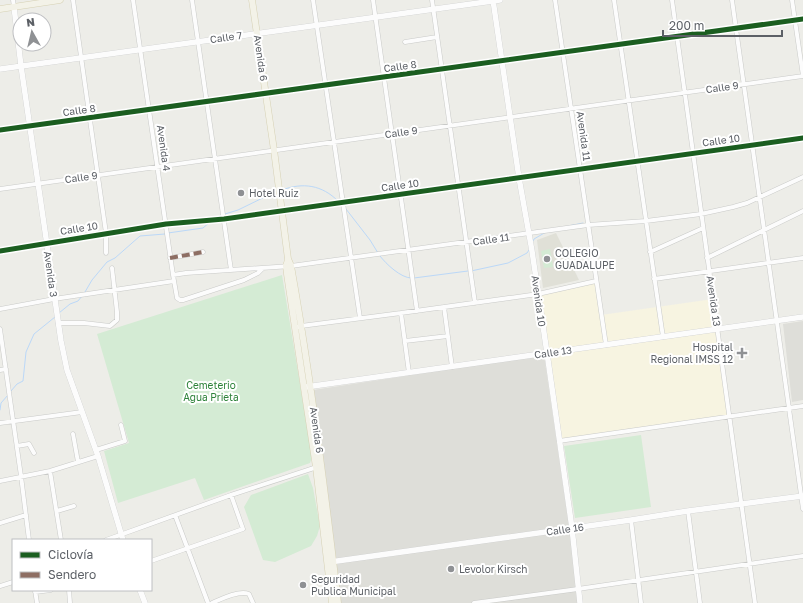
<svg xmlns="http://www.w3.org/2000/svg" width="803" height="603" font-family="'Golos Text',sans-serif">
<rect width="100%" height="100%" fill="#edede8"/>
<path fill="#f7f4e1" d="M596,281L601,315L713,299L730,417L559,441L538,294Z"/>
<path fill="#deded9" d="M803,321V400L792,402L783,324Z
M544,355L580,603H341L313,390Z"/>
<path fill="#e0e0d7" d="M556,233L579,280L543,288L537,240Z"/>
<path fill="#d4ebd4" d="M550,249L553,267L544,268L541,251Z
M282,275L312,457L310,463L204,500L195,478L118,503L104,451L129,443L97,334Z
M641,435L651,507L575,518L564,446Z
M308,474L313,488L320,526L317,536L311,546L275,562L263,560L244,507L251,495Z"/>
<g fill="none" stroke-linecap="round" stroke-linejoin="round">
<path stroke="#bbd8f8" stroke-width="1" d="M282,190C303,182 322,185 338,201
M346,209L370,240L378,253
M225,214L238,210L277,191
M216,218L222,215
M568,226L583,223
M168,233L203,228L210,222
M533,241L534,239L546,232
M380,256C386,264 401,278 411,278
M471,271L508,263L527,253L529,250
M414,278L468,271
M85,292L92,280L107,262L115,258L140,236L165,234
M59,313L70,304L78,301L82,296
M11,391L17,384L23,381L26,352L34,334L55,317
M0,410L1,403L8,395"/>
<defs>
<path id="street" d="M13,0L14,7
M73,0L106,233V253
M133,0L173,275L177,298L180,300H183L244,280L258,273L262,269
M192,0L231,270
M313,0L360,318
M373,0L417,311
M432,0L475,303
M555,0L606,345
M614,0L663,337
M672,0L755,603
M732,0L803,509
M792,0L803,76
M405,42L437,37
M0,130L803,19
M0,189L803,76
M0,251L166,224L224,219L803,138
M650,252L703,228
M170,258L203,252
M707,258L803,211
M173,275L186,273L291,266L588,225L646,221L701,214L733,207L747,203L803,177
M654,279L803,258
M444,307L452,367
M0,309L54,299L174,281
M401,313L409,373
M58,323H84L110,326L117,320V312L112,268
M295,328L301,326L401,313L538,294L596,281
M0,329L21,476L29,540
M405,341L448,336
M0,370L6,369
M0,423L82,412
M73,434L78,462
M559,441L803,406
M17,446L29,444L34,453
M96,450L125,441L121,425
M50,471L61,540
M0,481L50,471L98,456
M57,511L74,506
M688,511L700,603
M175,515L208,603
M631,520L641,603
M0,523L26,515
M106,540L231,495L317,467
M151,561L243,529L231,495
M0,586L13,582
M35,590L37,603
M69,590L70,603
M35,592L51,590
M212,603C221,599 239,590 249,594L253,603
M474,603L578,589L803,556"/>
<path id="secondary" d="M493,0L519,178L532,251L547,353L572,528L580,603
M14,7L21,66L61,341L67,370L98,456L123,540
M0,69L500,0
M306,387L803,317
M330,562L631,520L688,511L803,496
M140,590L145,603"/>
<path id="primary" d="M252,0L274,150L288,259L291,266C311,378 325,490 338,603
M0,9L60,0
M288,260L286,266L287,274L304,388L316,467L332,603"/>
</defs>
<use href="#street" stroke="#c9cac8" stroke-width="5"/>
<use href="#secondary" stroke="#c9caca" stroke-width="6"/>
<use href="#primary" stroke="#d6d1b4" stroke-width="7"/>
<use href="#street" stroke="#fcfcfc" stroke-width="4"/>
<use href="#secondary" stroke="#fcfcfc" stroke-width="5.5"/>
<use href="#primary" stroke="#f3f2e8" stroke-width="6"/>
<path stroke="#8d6e63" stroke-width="4" stroke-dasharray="8 4" stroke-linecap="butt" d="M170,258L203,252"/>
<defs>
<path id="cycleway" d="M0,130L803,19
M0,251L166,224L224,219L803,138"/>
</defs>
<use href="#cycleway" stroke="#fff" stroke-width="8"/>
<use href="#cycleway" stroke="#1b5e20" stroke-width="5"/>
</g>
<g fill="#8f9194" stroke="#fff" stroke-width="1.5">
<circle cx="241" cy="193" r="4"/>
<circle cx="547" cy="259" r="4"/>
<path d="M740 347h4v4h4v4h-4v4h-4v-4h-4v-4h4z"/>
<circle cx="451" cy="569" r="4"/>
<circle cx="303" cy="585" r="4"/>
</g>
<g text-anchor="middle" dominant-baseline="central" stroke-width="4" stroke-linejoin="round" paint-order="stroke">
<g font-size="10" fill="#5c6066" stroke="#fff">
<text transform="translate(226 37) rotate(-8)">Calle 7</text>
<text transform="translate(261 58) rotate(82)">Avenida 6</text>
<text transform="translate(400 66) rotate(-8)">Calle 8</text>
<text transform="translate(722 87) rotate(-8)">Calle 9</text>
<text transform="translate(79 110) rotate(-8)">Calle 8</text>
<text transform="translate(401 132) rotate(-8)">Calle 9</text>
<text transform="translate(584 136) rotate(82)">Avenida 11</text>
<text transform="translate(721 140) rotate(-8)">Calle 10</text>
<text transform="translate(164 148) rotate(82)">Avenida 4</text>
<text transform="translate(81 177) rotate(-8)">Calle 9</text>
<text transform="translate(400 185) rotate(-8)">Calle 10</text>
<text transform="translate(79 228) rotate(-9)">Calle 10</text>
<text transform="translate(491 239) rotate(-8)">Calle 11</text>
<text transform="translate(51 274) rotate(82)">Avenida 3</text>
<text transform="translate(539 301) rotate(82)">Avenida 10</text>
<text transform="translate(714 301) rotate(82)">Avenida 13</text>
<text transform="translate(553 352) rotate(-8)">Calle 13</text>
<text transform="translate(317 430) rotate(82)">Avenida 6</text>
<text transform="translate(565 529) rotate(-8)">Calle 16</text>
</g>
<g font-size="10" fill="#5c6066" stroke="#fff" text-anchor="start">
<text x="249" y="193">Hotel Ruiz</text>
<text x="555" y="253">COLEGIO<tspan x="555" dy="12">GUADALUPE</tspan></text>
<text x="733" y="347" text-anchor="end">Hospital<tspan x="733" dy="12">Regional IMSS 12</tspan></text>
<text x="459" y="569">Levolor Kirsch</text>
<text x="311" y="579">Seguridad<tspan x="311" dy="12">Publica Municipal</tspan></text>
</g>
<g font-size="10" fill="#2f833b" stroke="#fff">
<text x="211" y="385">Cemeterio<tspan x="211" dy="12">Agua Prieta</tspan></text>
</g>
</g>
<rect x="12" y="539" width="140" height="52" fill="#ffffff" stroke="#bebfc2"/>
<rect x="20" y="552" width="20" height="6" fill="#1b5e20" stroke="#bebfc2"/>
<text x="48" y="559" font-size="12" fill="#5c6066">Ciclovía</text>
<rect x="20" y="572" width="20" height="6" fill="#8d6e63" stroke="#bebfc2"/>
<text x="48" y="579" font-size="12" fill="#5c6066">Sendero</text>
<g transform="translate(32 32) rotate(352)"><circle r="19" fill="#ffffff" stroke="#bebfc2"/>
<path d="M0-3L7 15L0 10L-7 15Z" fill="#8f9194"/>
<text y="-6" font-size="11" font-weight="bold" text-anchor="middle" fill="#5c6066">N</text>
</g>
<path d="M663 30v6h119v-6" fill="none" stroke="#5c6066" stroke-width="2"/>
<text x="669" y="30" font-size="12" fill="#5c6066" stroke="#ffffff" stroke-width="3" paint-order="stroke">200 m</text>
</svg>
